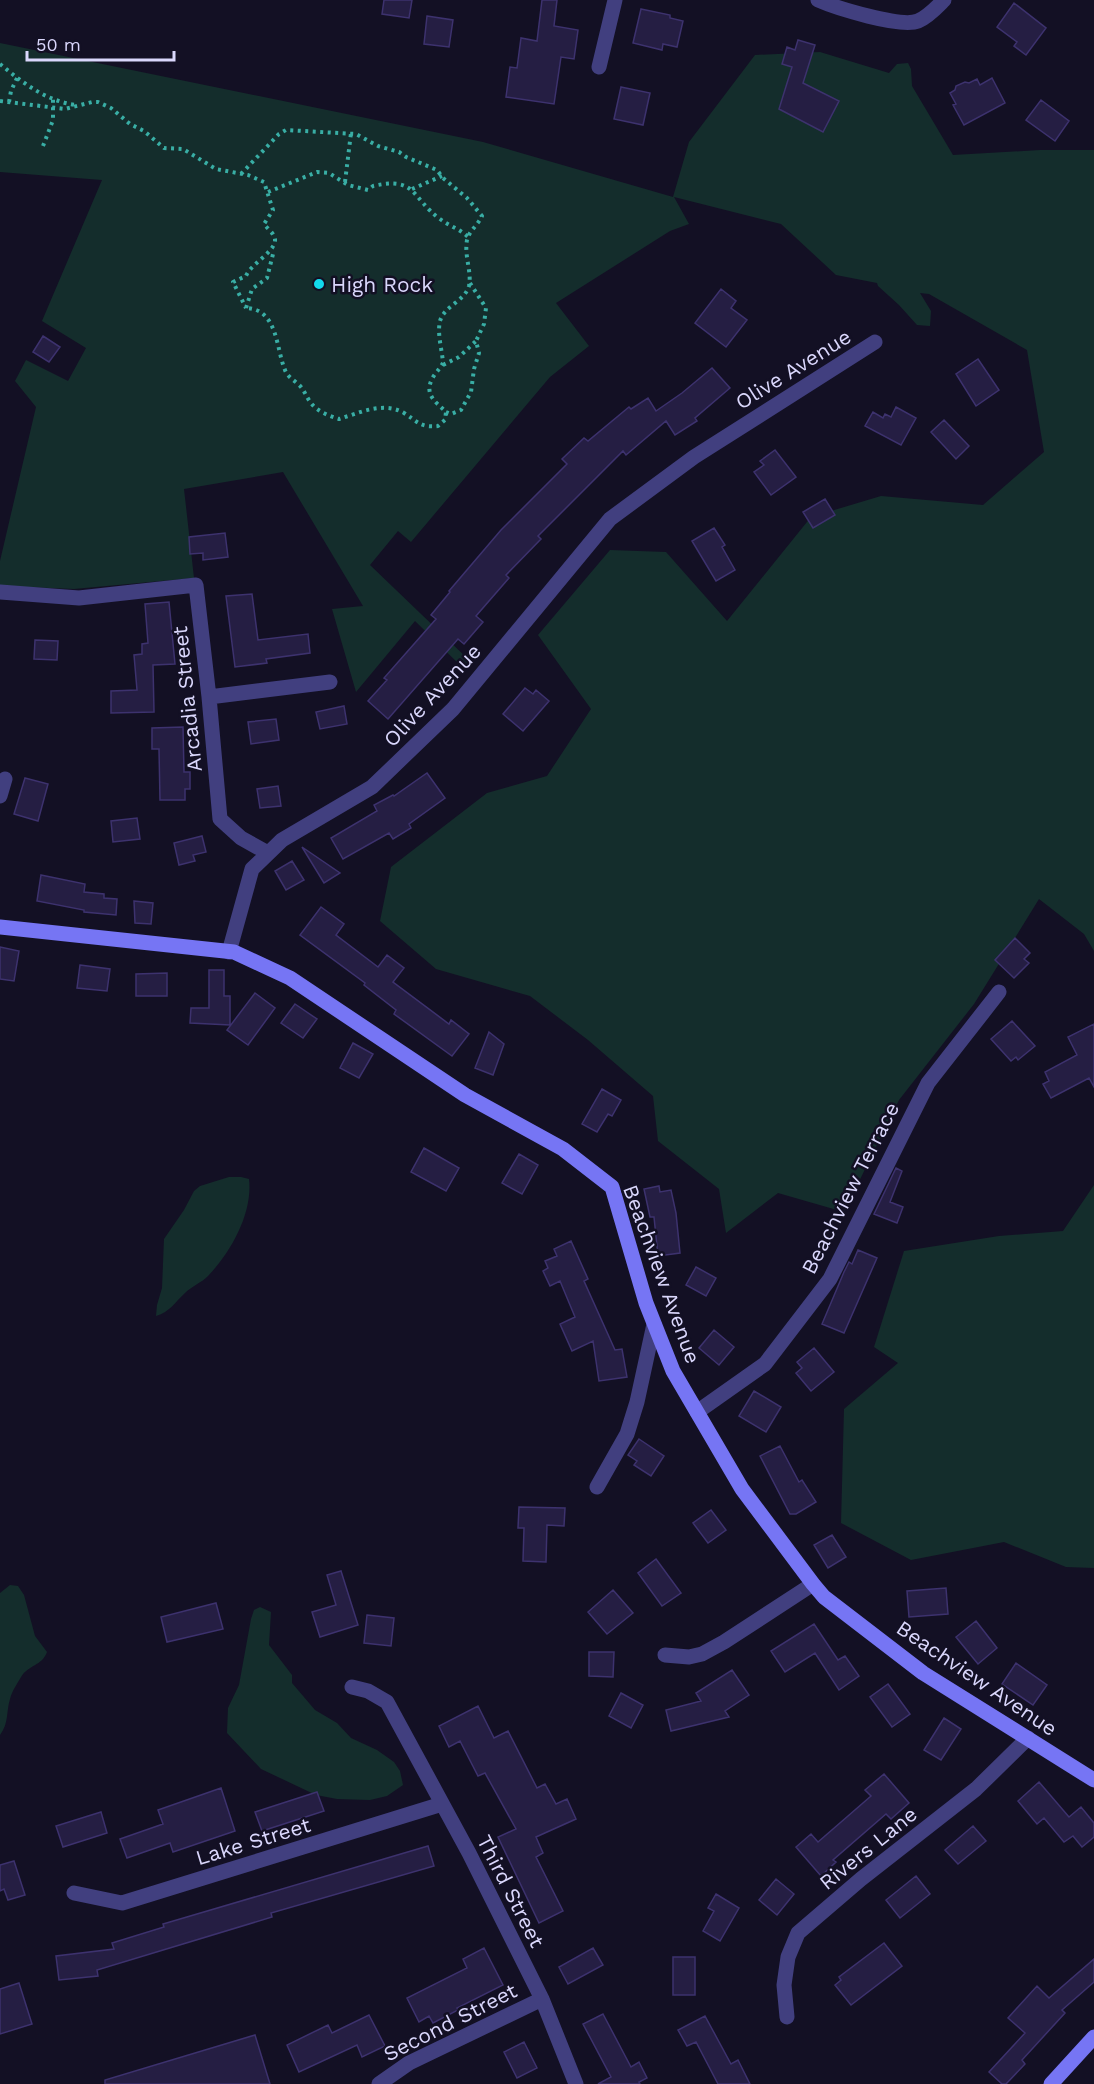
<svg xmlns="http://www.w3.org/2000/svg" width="1094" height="2084" font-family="'Work Sans',sans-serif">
<rect width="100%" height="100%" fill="#131024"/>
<path fill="#142d2c" d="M0,43L483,142L673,197L689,142L755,55L820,52L889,73L897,64L908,63L911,69L912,86L953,155L1040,150H1094V951L1084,934L1039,899L974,1004L899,1100L844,1212L778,1193L726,1233L719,1189L658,1141L653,1096L588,1040L530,996L436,969L380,921L391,867L487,793L547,776L591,709L538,635L610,550L666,552L727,621L811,517L881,496L983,505L1044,452L1027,350L929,294L920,293L931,311L930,326L917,325L899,305L878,286L877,283L836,275L781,224L674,197L689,224L670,231L556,303L589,346L550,377L411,542L398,531L370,565L470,661L464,669L415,621L356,692L332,609L363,606L283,472L184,489L194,578L74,589L0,586V561L36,407L15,381L26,360L68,381L86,348L42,321L102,180L0,172Z
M229,1177H241L249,1179C253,1213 231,1252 208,1276C201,1283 192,1286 185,1293C175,1302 170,1312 156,1316L157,1305L162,1288L164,1239L184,1210L194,1191L200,1186Z
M1094,1185V1568L1066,1567L1004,1542L911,1560L841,1523L844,1409L898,1363L874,1347L904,1251L999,1236L1063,1231Z
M10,1585L18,1586L24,1595L35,1636L47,1652C42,1666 28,1665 21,1677C17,1684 12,1691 10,1699C6,1712 9,1723 0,1735V1593Z
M260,1607L271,1612L269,1645L292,1675V1683L315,1710L337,1723L351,1738L377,1750L394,1762L400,1771L403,1785L387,1796L370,1800L337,1799L316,1795L261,1769L227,1733L228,1708L239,1685L251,1619L254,1610Z"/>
<path fill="#251e43" stroke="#3d326e" stroke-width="1.5" d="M384,0H412L409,18L382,14Z
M542,0H557L554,26L578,30L574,59L561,57L554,104L506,97L510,67L517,68L521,38L537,41Z
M1014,3L1046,28L1026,55L1014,46L1017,42L997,27Z
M641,9L670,15V18L683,21L677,47L663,44L662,50L633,43Z
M427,16L453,20L449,47L424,44Z
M798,40L815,45L803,83L839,101L823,132L779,109L792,67L782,64L787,47L795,50Z
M992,78L1005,103L964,125L953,105L956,104L950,93L955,90L956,86L965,82L969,83L977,79L980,85Z
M621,87L650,93L643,125L614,119Z
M1041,100L1069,121L1055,141L1026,120Z
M721,289L736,301L731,308L747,320L726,347L695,323Z
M43,336L60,347L49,362L33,352Z
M978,359L999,390L976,406L956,374Z
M712,368L730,388L695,418L697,421L675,435L666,421L626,455L623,451L538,536L541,539L506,575L509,578L476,616L483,622L464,644L458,639L388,719L368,701L387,680L384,678L436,619L431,615L450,592L449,591L501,530L567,464L562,459L584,438L588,441L629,407L631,409L648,398L656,411L682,393Z
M896,407L916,418L901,445L865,426L873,412L883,418L885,414L891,417Z
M944,420L969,446L956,459L931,432Z
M775,450L796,477L771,495L754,472L764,465L760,461Z
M825,499L835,515L813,528L803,512Z
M714,528L725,545L722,547L735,570L716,581L692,541Z
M225,533L228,557L203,560V553L190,554L189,537Z
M252,594L258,640L308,634L310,653L266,659L267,663L235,667L226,596Z
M169,602L175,664L153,665L154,712L111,713V691L137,690L134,655L142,654V644L148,643L145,604Z
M35,640L58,641L57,660L34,659Z
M525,688L533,694L536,690L549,701L523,731L503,714Z
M344,706L347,724L320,729L316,712Z
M276,719L279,740L251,744L248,722Z
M183,727L184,772H190V789H185V800H160L159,749H152V728Z
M427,773L445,798L409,824L411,828L393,839L389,833L343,859L331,838L377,811L374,805L393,795L394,796Z
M25,778L48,784L38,821L14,814Z
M278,786L281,806L260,808L257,789Z
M137,818L140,839L113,842L111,821Z
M202,836L206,852L193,855L195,861L179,865L174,843Z
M302,847L340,873L324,883Z
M292,861L304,880L286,890L275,871Z
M41,875L85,884L84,892L104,894V898L117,899L116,915L84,912V910L37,901Z
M134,901L153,903L151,924L135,923Z
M321,907L344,924L336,935L378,967L387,955L404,968L393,982L449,1024L451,1020L469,1034L452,1056L394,1014L396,1010L364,985L365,983L300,935Z
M1015,938L1030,953L1024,959L1029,963L1014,978L995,960Z
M0,947L19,951L14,981L0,979Z
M80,965L110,969L107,991L77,988Z
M209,970H224V996H230V1025L190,1023L191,1008H209Z
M167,973V996H136V974Z
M255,993L275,1008L248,1045L227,1030Z
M295,1004L317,1019L303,1038L281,1023Z
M1012,1021L1035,1046L1018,1060L1016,1057L1011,1061L991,1039Z
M1094,1024V1087L1089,1078L1051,1098L1043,1084L1049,1081L1045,1072L1077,1055L1068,1037Z
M489,1032L504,1044L493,1075L475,1068Z
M353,1043L373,1054L359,1078L340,1068Z
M602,1089L621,1100L612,1116L608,1114L597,1132L582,1124Z
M424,1148L459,1168L446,1191L411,1172Z
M519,1154L538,1165L522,1194L502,1183Z
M896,1168L902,1171L890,1202L903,1207L897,1223L874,1214Z
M659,1186L660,1192L671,1190L676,1213L680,1253L658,1256L654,1217H650L644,1189Z
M571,1241L588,1279L584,1281L615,1350L622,1349L627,1377L599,1381L593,1341L572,1351L560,1324L575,1317L560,1281L550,1286L543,1271L548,1268L545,1261L557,1256L554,1249Z
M858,1250L877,1258L844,1333L822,1324L844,1272L849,1262L852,1264Z
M696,1267L716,1278L706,1296L686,1285Z
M714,1330L734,1347L719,1365L699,1348Z
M814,1348L834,1372L811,1391L796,1373L802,1368L797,1362Z
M754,1391L781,1407L766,1432L739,1416Z
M639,1439L664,1456L651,1476L634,1465L637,1461L628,1455Z
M780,1446L799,1482L802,1480L816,1502L796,1514H790L760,1456Z
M519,1507L565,1508L564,1526L547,1525L546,1562L523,1561L524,1528H518Z
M711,1510L726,1530L708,1543L693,1523Z
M832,1535L846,1557L828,1568L814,1545Z
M656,1559L681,1593L662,1606L638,1573Z
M341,1571L358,1625L320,1637L312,1612L336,1605L327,1575Z
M946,1588L948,1614L909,1617L907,1591Z
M613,1590L633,1613L607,1634L588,1612Z
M216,1603L223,1629L167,1642L161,1617Z
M367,1615L394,1618L391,1646L364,1643Z
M976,1621L997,1648L978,1664L956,1637Z
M814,1624L838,1660L845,1656L859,1676L839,1690L815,1653L785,1672L771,1651Z
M589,1652H614L613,1677L589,1676Z
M1016,1663L1047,1685L1033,1705L1002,1684Z
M732,1670L749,1695L725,1711L729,1717L671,1731L666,1710L701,1701L696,1693Z
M888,1684L910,1714L892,1727L870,1697Z
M621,1693L643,1705L631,1728L609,1716Z
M478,1706L494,1738L508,1731L537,1788L545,1784L556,1804L567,1799L576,1819L536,1837L543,1853L536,1857L563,1911L539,1923L498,1837L516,1829L485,1773L478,1776L460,1741L449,1747L439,1726Z
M944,1718L961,1729L941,1760L924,1750Z
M884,1774L909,1803L891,1819L886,1814L833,1860L836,1862L821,1876L796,1847L811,1834L818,1842L871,1796L865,1790Z
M1039,1782L1069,1817L1081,1807L1094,1823V1837L1082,1847L1073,1836L1064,1842L1044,1818L1037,1824L1018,1801Z
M221,1788L235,1831L173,1852L170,1843L127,1858L120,1839L163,1824L158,1810Z
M317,1792L324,1811L262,1831L255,1812Z
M101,1812L107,1833L63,1847L56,1826Z
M973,1826L986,1841L958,1864L945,1850Z
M428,1846L434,1866L271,1913L272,1917L97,1970L98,1976L59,1980L56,1956L114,1949L112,1943L164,1927L163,1924Z
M14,1861L25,1895L8,1900L4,1889L0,1891V1865Z
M916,1876L930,1894L900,1918L886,1900Z
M776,1879L794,1894L777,1915L759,1900Z
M716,1894L739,1908L720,1941L703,1931L714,1911L708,1908Z
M884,1943L902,1966L851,2005L835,1985L841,1980L839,1977Z
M484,1948L503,1985L457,2008L458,2010L433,2023L429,2016L419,2022L407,1998L467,1968L463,1959Z
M593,1948L603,1965L568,1984L559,1967Z
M673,1957H695V1995H673Z
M1094,1959V1982L1062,2010L1065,2013L1022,2060L1025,2064L1006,2084H1002L989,2072L1025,2033L1008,2018L1037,1986L1049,1998Z
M19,1983L32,2024L0,2034V1989Z
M603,2014L631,2067L639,2062L647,2078L639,2082L640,2084H598L611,2077L583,2024Z
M369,2015L385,2046L362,2057L357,2045L299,2072L287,2045L328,2025L332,2033Z
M705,2016L731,2064L738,2060L750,2084H718L696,2042L687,2046L678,2030Z
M255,2035L270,2084H105V2080Z
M524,2042L537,2068L517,2078L504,2052Z"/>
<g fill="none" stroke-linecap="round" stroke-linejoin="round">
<path stroke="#39aea5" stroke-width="4" stroke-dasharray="3 4.5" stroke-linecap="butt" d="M0,64C23,83 46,101 76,105
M0,101L65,109L92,102H98L111,108L130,124L144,131L164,148L183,149L216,169L248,175L264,182L273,210L264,224C267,228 272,232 274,236C281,249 251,263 246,276L233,282L246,308
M9,102L11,91L17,78
M43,146L53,120V99
M241,174L279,134L286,130L356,134L378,146L399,152L406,157L437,170L443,178L467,198L482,216C478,225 469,231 467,240C464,256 472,272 469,286C464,302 445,305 440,321C437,334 442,349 443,363C440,369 435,373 432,379C424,395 436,402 446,412L445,420L438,426C420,428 417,421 404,413C383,401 359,413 339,419C329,416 317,411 311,403C307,398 305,392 301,387C296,381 288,378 285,370C276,349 278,309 246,308
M345,182L351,133
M412,189L442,176
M268,192L317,172L329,173L348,185L368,190L373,186C417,176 411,198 440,219C449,226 460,229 468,237
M470,283L486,308L484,324L476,341
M246,308L252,289L267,278L274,250
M443,365L459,357L476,341L479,353L474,369L471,392L461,410L451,414L446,412"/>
<path stroke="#413f7f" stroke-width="15" d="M818,0C836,8 901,28 918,21C928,17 937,7 944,0
M599,67L615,0
M0,592L79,598L196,585L209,697L220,819L241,838L268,853
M209,697L330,682
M0,796L5,779
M229,952L252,869L282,840L372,787L453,709L610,519L694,457L875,342
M697,1412L765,1364L830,1279L928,1083L999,992
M597,1487L627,1434L637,1402L654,1324
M665,1655L689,1657L702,1654L724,1642L813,1584
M352,1687L368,1691L387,1702L469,1853L542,1999L576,2084
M74,1893L122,1903L442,1804
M787,2017L784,1985L788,1957L798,1933L861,1879L976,1789L1028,1738
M379,2084L409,2063L542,1999"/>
<path stroke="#7675f4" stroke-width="15" d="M0,927L234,952L290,978L465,1095L563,1149L612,1187L646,1303L673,1371L742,1489L813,1584L824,1597L923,1673L1094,1780
M1051,2084L1094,2037"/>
</g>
<circle fill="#12daec" stroke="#131024" stroke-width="2" cx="319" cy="284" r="6"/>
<g text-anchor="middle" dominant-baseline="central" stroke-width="5" stroke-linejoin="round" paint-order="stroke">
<g font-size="21" fill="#dad7fc" stroke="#131024" text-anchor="start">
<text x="331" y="284">High Rock</text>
</g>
<g font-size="21" fill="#dad7fc" stroke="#131024">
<text transform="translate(793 369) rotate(-32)">Olive Avenue</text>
<text transform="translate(432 695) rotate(-47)">Olive Avenue</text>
<text transform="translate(187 699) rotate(-96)">Arcadia Street</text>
<text transform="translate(850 1188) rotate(-63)">Beachview Terrace</text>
<text transform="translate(662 1274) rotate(70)">Beachview Avenue</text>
<text transform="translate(977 1678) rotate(34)">Beachview Avenue</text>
<text transform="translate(253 1841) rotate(-17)">Lake Street</text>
<text transform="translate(868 1848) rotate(-39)">Rivers Lane</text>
<text transform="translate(511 1891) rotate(63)">Third Street</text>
<text transform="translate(450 2022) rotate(-27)">Second Street</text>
</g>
</g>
<path d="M27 51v9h147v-9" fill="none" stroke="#dad7fc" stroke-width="3"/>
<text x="36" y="51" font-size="18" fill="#dad7fc" stroke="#131024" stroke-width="4.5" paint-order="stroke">50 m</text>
</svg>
